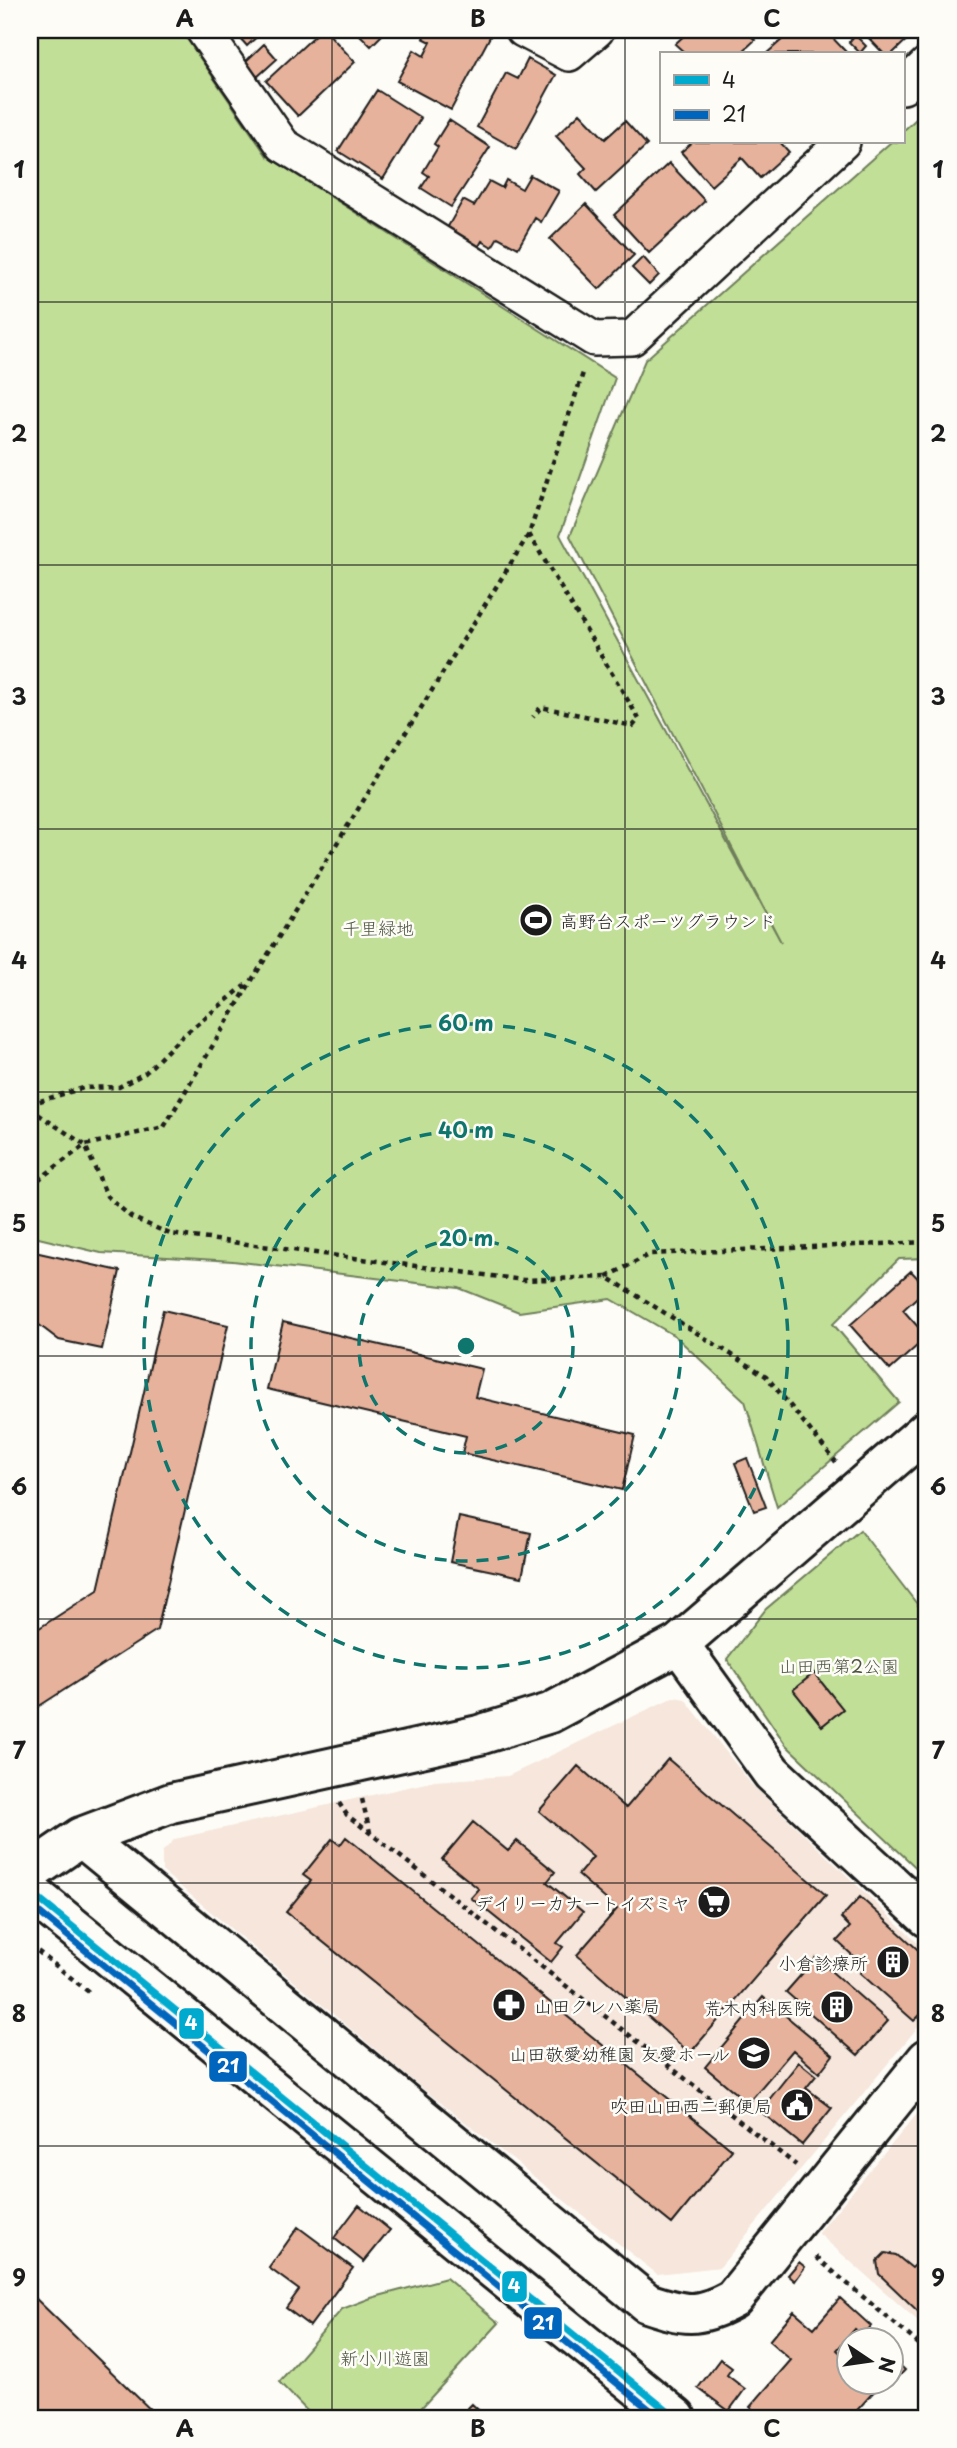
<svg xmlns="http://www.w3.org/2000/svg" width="957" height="2448" font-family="'Playpen Sans','Klee One',sans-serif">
<rect width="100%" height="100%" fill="#fdfcf7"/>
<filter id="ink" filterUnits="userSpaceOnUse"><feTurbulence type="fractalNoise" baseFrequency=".0143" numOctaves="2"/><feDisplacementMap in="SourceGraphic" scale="14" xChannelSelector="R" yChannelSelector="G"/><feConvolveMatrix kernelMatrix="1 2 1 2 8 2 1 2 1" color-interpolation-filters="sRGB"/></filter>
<g filter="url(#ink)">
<path fill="#f6e6db" d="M674,1697L685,1699L751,1784L927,1952V2016L720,2267L657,2274L412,2080L162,1871V1852L175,1839L435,1781L508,1776Z
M927,2102V2329L818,2233Z"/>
<path fill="#c1df97" stroke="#6e7e5a" stroke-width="2" d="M30,30H183L187,39L267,156L615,378L560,535L781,942L570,536L645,360L891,142H903V131L927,109V1258L899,1259L833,1324L899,1402L777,1507L745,1401L675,1336L611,1299L519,1312L459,1288L233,1261L101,1253L30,1236Z
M860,1530L927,1617V1878L786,1745L727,1659L766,1609Z
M446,2278L499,2323L412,2418H314L279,2382L342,2309L371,2298Z"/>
<path fill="#e7b29b" stroke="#1c1c1c" stroke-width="2" d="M233,30H264L247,46Z
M321,30H325L355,62L298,116L266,81Z
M355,30H387L371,46Z
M428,30L493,31L451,110L397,81L414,50L424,56L431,42L423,38Z
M690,30H746L755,40L740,54H686L675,44Z
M793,30H825L848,54H766Z
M861,30H917L892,54H884Z
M855,35L866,46L860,53L849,42Z
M264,44L277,59L257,77L244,63Z
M528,59L556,75L516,149L477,127L506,73L518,79Z
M377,90L421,118L383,179L338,151Z
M580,113L605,139L625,121L647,145L596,192L580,174L586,168L556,136Z
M449,120L490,147L451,207L421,188L429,176L423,172L438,147L434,144Z
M693,142H780L789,152L760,178L742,158L711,186L681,152Z
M669,163L705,201L649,253L614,215Z
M530,175L559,191L541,222L535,218L518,248L498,237L492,247L482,241L478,248L446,230L463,200L474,206L489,181L502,188L506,180L522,189Z
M586,204L634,255L599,289L550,239Z
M643,257L659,275L649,285L632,268Z
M30,1251L120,1271L102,1349L59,1340L30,1318Z
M911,1271L927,1288L903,1310L927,1337L890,1370L850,1325Z
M163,1310L228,1325L157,1630L30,1712V1634L98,1590Z
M283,1322L482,1369L475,1397L635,1435L622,1490L462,1453L466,1436L267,1389Z
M747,1458L766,1507L754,1511L735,1463Z
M459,1517L531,1533L522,1577L450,1562Z
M814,1673L843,1709L822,1726L793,1690Z
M668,1759L826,1895L690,2053L577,1955L617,1909L578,1875L593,1857L539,1811L578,1766L626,1808Z
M473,1822L508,1851L517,1841L555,1872L547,1882L583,1912L557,1943L563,1947L551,1962L471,1898L479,1889L442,1859Z
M346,1837L732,2150L672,2224L286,1912L311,1881L303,1875L332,1839L340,1845Z
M860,1897L926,1957L922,1977L927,1989V2008L914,2021L860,1973L865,1967L837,1941L850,1927L841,1918Z
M816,1958L888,2021L858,2055L786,1992Z
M763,1997L833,2055L819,2073L793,2050L748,2103L705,2067Z
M799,2062L816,2076L806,2088L832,2108L802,2145L760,2111Z
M359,2205L390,2230L364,2262L334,2238Z
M298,2227L353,2268L310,2326L286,2308L299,2290L269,2268Z
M885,2253L896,2255L912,2268L927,2254V2320L879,2274L877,2261Z
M799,2262L805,2267L795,2281L788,2275Z
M30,2293L159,2418H47L30,2401Z
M840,2298L871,2326L863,2336L855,2329L837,2350L848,2360V2382H873L879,2386L850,2418H762L750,2407L791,2360L769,2341L794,2311L814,2328Z
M890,2356L905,2370L893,2383L890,2381Z
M720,2359L732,2368L727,2375L745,2389L729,2411L698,2388Z
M472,2404L487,2418H458Z"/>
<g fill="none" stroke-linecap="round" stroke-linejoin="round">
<defs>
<path id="minor" d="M203,30L283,145L594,339L632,338L843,142
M523,30L569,54L597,30
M903,87L927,64"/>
<path id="tertiary" d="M679,1644L772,1773L927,1917
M81,1837L647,2303C684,2315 697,2319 733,2299L927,2059
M30,1872L81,1837L171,1803L479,1735L550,1713L679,1644L927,1430
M30,1892L676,2418"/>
</defs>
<use href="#minor" stroke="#1c1c1c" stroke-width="38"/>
<use href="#tertiary" stroke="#1c1c1c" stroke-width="44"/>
<path stroke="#1c1c1c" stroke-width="4.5" stroke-dasharray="5 5" stroke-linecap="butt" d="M529,534L639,719L633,726L541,707L533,717
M30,1104L83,1088L119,1087L145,1073L180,1038L248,983
M30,1109L85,1145L107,1196L131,1217L170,1234L523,1280L607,1277L766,1376L836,1462
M30,1186L85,1145L164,1127L252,980L529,534L584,370
M607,1277L650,1254L927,1242
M362,1799L370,1832
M339,1803L347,1815L796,2165
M30,1945L90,1993
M816,2257L927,2351"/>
<use href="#minor" stroke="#fdfcf7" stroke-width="33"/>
<use href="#tertiary" stroke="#fdfcf7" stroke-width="38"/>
<defs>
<path id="bus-1" d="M30,1892L676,2418"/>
<path id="bus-2" d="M30,1905L660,2418"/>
</defs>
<use href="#bus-1" stroke="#fdfcf7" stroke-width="12"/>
<use href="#bus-2" stroke="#fdfcf7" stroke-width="12"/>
<use href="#bus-1" stroke="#00a9ce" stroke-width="7"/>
<use href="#bus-2" stroke="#0065bd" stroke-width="7"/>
</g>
</g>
<path fill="none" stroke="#1c1c1c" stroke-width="2" stroke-opacity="0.55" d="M332,30V2418M625,30V2418M30,302H927M30,565H927M30,829H927M30,1092H927M30,1356H927M30,1619H927M30,1883H927M30,2146H927"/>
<g fill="none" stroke="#0f766e" stroke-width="3.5" stroke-dasharray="12 9">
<circle cx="466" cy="1346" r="107"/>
<circle cx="466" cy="1346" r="215"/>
<circle cx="466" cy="1346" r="322"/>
</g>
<defs>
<symbol id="stadium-disc" viewBox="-11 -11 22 22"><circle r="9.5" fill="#1c1c1c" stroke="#fdfcf7"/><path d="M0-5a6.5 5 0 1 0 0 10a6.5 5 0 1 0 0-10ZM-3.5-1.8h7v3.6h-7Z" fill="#fff"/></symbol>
<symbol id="supermarket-disc" viewBox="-11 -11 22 22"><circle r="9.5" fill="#1c1c1c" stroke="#fdfcf7"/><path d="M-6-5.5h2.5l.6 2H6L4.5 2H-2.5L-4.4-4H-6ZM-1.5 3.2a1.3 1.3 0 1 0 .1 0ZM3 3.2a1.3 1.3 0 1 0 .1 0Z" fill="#fff"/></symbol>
<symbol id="building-disc" viewBox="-11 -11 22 22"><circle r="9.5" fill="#1c1c1c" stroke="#fdfcf7"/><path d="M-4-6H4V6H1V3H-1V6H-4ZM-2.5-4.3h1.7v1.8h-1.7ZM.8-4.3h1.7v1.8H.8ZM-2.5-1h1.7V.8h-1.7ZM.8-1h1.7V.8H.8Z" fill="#fff"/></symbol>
<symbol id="pharmacy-disc" viewBox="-11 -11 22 22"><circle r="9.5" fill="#1c1c1c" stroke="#fdfcf7"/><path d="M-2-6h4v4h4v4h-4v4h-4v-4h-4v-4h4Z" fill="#fff"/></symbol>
<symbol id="school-disc" viewBox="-11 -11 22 22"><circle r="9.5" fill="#1c1c1c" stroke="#fdfcf7"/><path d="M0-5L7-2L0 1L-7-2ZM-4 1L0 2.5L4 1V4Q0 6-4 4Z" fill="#fff"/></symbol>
<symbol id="civic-disc" viewBox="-11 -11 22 22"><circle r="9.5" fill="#1c1c1c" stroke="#fdfcf7"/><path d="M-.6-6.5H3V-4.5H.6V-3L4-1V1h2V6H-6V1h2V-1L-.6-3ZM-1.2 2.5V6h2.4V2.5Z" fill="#fff"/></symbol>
</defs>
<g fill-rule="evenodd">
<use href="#stadium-disc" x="517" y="901" width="38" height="38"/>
<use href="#supermarket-disc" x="695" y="1883" width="38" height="38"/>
<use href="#building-disc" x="874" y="1943" width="38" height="38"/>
<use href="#pharmacy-disc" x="490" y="1986" width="38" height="38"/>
<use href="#building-disc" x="818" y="1988" width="38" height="38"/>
<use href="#school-disc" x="735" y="2034" width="38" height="38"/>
<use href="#civic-disc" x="778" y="2086" width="38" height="38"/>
</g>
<g text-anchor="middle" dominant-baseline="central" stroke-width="5" stroke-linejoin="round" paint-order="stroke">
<g font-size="18" fill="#1c1c1c" stroke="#fdfcf7" text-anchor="end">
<text x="560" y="920" text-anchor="start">高野台スポーツグラウンド</text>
<text x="690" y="1902">デイリーカナートイズミヤ</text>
<text x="868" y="1962">小倉診療所</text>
<text x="534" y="2005" text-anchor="start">山田クレハ薬局</text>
<text x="812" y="2007">荒木内科医院</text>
<text x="730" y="2053">山田敬愛幼稚園 友愛ホール</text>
<text x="772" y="2105">吹田山田西二郵便局</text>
</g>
<g font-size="18" fill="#4e5641" stroke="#fdfcf7">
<text x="378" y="927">千里緑地</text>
<text x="839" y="1665">山田西第2公園</text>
<text x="385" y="2357">新小川遊園</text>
</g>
</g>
<circle cx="466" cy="1346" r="10" fill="#0f766e" stroke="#fdfcf7" stroke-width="3.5"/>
<g font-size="21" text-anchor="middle" font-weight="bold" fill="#0f766e" stroke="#fdfcf7" stroke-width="5" stroke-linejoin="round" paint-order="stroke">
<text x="466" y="1031">60 m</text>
<text x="466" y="1138">40 m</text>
<text x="466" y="1246">20 m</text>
</g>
<g stroke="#fdfcf7" stroke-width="2.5">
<rect x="178" y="2007" width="27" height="33" rx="7" fill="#00a9ce"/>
<rect x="208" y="2050" width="40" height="33" rx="7" fill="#0065bd"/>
<rect x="501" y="2270" width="27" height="33" rx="7" fill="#00a9ce"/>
<rect x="523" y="2306" width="40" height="34" rx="7" fill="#0065bd"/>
</g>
<g font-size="19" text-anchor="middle" font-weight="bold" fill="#fff">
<text x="191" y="2030">4</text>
<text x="228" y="2073">21</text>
<text x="514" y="2293">4</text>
<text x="543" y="2330">21</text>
</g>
<rect width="957" height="2448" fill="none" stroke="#fdfcf7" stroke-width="77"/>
<rect x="660" y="52" width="245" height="91" fill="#fdfcf7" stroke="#a3a29f" stroke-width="2"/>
<rect x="674" y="75" width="35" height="10" fill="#00a9ce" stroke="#a3a29f" stroke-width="2"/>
<text x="722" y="88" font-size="21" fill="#1c1c1c">4</text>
<rect x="674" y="110" width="35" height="10" fill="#0065bd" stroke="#a3a29f" stroke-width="2"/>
<text x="722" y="122" font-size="21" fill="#1c1c1c">21</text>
<g transform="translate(870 2361) rotate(103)"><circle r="33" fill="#fdfcf7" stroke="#a3a29f" stroke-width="2"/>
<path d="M0-5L12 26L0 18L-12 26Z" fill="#1c1c1c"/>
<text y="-10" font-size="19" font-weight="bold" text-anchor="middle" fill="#1c1c1c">N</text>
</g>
<rect x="38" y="38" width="880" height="2372" fill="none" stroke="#1c1c1c" stroke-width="2.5"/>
<g font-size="23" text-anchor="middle" font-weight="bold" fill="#1c1c1c">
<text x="185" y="27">A</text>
<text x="478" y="27">B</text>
<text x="772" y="27">C</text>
<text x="19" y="178">1</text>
<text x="938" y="178">1</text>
<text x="19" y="442">2</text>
<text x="938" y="442">2</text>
<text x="19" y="705">3</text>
<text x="938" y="705">3</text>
<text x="19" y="969">4</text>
<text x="938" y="969">4</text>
<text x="19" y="1232">5</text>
<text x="938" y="1232">5</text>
<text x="19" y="1495">6</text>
<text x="938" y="1495">6</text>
<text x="19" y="1759">7</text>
<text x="938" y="1759">7</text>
<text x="19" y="2022">8</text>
<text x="938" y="2022">8</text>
<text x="19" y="2286">9</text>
<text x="938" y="2286">9</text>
<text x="185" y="2437">A</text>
<text x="478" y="2437">B</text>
<text x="772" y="2437">C</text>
</g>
</svg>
